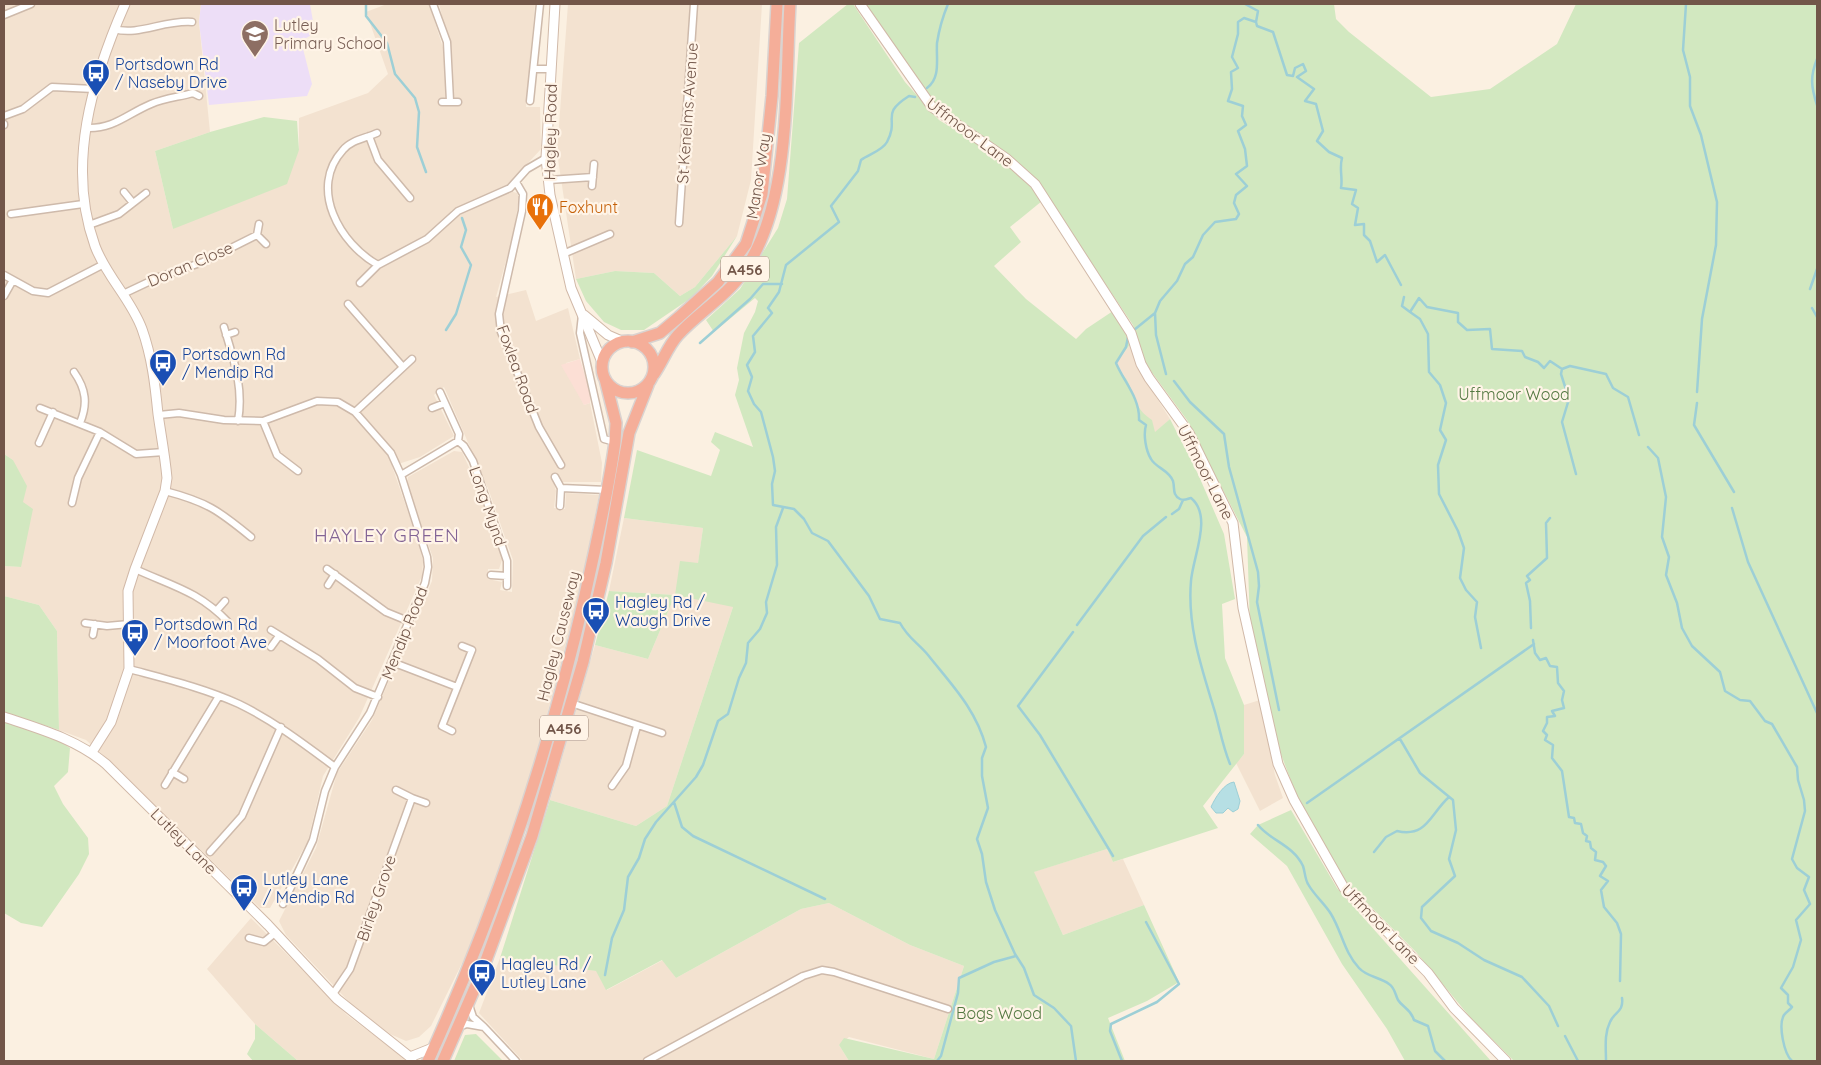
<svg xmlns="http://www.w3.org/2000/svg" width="1821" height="1065" font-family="Quicksand,sans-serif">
<rect width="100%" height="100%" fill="#fbf0e1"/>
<path fill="#f3e2d0" d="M4,4H201L199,22L210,132L155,151L173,229L299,150V118L368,93L388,74L366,12L387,4H429L446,57V96L442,100H458L453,97L452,54L439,4H535L526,107H540L541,149L507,186L451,211L455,216L510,191L517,193L519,197L514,232L496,297L526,290L536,321L568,308L580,359L566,363L584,405L590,403L602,463L601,482H562L557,475L552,477L556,491L554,508L565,509L566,493L599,495L582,583L523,805L472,943L431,1026L419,1037L406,1041L390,1034L352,1005L286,935L279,921L316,848L337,773L372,720L432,581L433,558L407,484L408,477L454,451L462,452L474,478L503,557L499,569H488V579L502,582L500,590L512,592L513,560L489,491L444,387L434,395L454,436L420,457L392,466L419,544L423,562L422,576L359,718L323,776L308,841L270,908H260L104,756L86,740L59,730L57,631L39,605L4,596V566L21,567L22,503L13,460L4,454Z
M568,4H762L751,180L737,236L695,287L680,296L654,273L615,271L576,279L557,152Z
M1131,343L1136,365L1170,419L1155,433L1140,412L1126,379L1116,363Z
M624,518L703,528L698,564L733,607L667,806L636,826L550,800L595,645L648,659L675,595L609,591Z
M1260,700L1275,775L1283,798L1260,811L1236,763L1244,754V705Z
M1107,849L1113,862L1123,859L1144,905L1063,935L1033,872Z
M829,903L910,945L964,966L934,1059L849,1037L839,1045L849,1061H523L479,1013L500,958L597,971L607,990L663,960L676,978L801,909Z
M251,918L347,1015L404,1058V1061H298L255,1024L207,969Z"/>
<path fill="#fcdfd5" d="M580,359L590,392V403L584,405L561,365Z"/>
<path fill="#eddef7" d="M201,4H310L315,33L301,41L312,84L307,96L209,105L199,22Z"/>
<path fill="#d2e8c0" d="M848,4H853L905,82L939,120L985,148L1008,165L1030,185L1042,201L1010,227L1021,242L994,266L1026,299L1076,339L1086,329L1113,311L1129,333L1131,343L1116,363C1118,370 1123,374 1127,380C1136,398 1134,408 1152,420L1155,432L1170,419L1198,474L1224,534L1235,599L1222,604L1225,658L1244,705V754L1203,806L1218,828L1113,862L1107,849L1034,872L1063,935L1144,905L1179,982L1147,1001L1108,1018L1125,1061H849L839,1045L844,1038L934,1059L964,966L910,945L829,903L801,909L676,978L662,960L606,990L596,971L500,958L550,800L636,826L667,806L733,607L675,595L648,659L595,645L609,591L675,595L680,561L698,563L703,528L624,518L637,450L711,476L720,450L711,442L715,432L753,447L735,395L739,380L737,368L744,333L755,312L758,301L755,298L714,332L706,320L740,289L778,228L787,199L799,43Z
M865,4H1334L1336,19L1349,32L1431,97L1490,89L1557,44L1576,4H1817V1061H1514L1470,1017L1416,952L1347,883L1299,802L1276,741L1250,625L1247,537L1187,420L1145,363L1133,325L1037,182L940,109L923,92Z
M264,117L297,121L299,150L287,184L173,229L155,151L210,132Z
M737,236L712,276L691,298L644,330H621L604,322L586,301L576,279L615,271L654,273L680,296L695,287Z
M4,454L13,460L27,486L23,502L33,509L21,567L4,566Z
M4,596L39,605L57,631L59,730L4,712Z
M4,719L46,733L70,748L68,772L54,786L63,804L88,838L89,854L79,874L42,927L21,923L4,913Z
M1291,810L1337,888L1491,1061H1405L1387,1029L1342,964L1287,866L1250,834L1258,825Z
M255,1024L298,1061H253L247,1054L255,1039Z
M476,1034L503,1061H454L465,1035Z"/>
<path fill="#b6dfe4" stroke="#9dcfd6" d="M1234,782L1240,801L1238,809L1233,812L1228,808L1223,813H1216L1211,807C1215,798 1224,783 1234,782Z"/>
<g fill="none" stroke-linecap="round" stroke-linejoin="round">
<path stroke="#9dcfd6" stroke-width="2.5" d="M366,4V16L387,43L395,74L415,98L419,112L417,147L426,172
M1686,4L1683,50L1690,77V106L1701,135L1717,202L1716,245L1702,319L1697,392
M1256,22L1257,26L1273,32L1287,75L1293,76L1295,68L1303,64L1306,71L1297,77L1314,89L1305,101L1316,104L1323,131L1317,141L1329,152L1342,158C1339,169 1343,178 1341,188L1356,190L1352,204L1358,208L1355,225L1364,224V235L1370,241L1377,262L1385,255L1401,285
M1817,59C1810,76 1811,87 1817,105
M927,88C941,78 936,59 937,43C939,30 943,16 948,4
M915,97L909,96C879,115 900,118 887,142C882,151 869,154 861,160L858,171L831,206L839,222L786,265L779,292L768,308L772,313L753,336L755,352L747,365L752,377L748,391L754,404L761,412L773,457L775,471L772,484L773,505L794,509L804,519L812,533L828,541L869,596L880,619L900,623C908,638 918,643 928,655C951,684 976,709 986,747L982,758V776L988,808L977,839L982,854L986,882L995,910L1015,954L1024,968L1034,995L1054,1008L1071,1026L1076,1061
M1810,289L1817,269
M1404,297L1402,306L1410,312L1419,298L1427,307L1458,313V322L1467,330L1490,329L1492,349L1522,351L1525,357L1538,362L1544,368L1550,361L1562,369L1570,366L1606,374L1613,388L1628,397L1639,435
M1812,308L1817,317
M1410,312L1420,319L1428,334L1429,372L1440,385L1446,403L1440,430L1446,440L1438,465L1439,494L1458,531L1464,548L1460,578L1466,590L1477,602L1475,617L1481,648
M446,330L456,314L471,265L461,247L466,230L462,218
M1134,330L1155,313
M1128,337L1126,347L1116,363C1124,382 1140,398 1139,420L1146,425C1143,435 1146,451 1151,459C1156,468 1169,470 1173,481C1175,488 1172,495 1180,499C1184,501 1187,499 1191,498C1213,516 1193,556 1191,581C1187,627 1202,669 1215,712C1220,730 1223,747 1230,764
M700,343L750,299L763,284H782
M1562,369L1561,374L1569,399L1562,422L1576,474
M1166,374L1156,335L1155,313L1160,301L1177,281L1185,264L1193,257L1203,235L1215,222L1236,219L1239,214L1234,203L1236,195L1247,186L1236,174L1247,166L1245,149L1238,131L1246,125L1242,116L1243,106L1228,101L1232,89L1231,72L1238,68L1232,57L1238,34V22L1244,18L1256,22L1258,11L1245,4
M1174,381L1190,402L1224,434L1229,467L1258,572L1259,586L1257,602L1279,710
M1697,403L1694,425L1734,492
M1648,447L1658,458L1666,497L1662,537L1669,557L1666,575L1677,603L1682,628L1692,646L1720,672L1725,691L1740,700L1750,701L1765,721L1772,724L1797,767L1798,780L1804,800L1805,811L1792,859L1797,868L1809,877L1804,890L1810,904L1796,920L1801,940L1793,967L1781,988L1788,995V1003L1792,1007C1790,1010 1786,1012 1784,1015C1778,1025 1784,1054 1792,1061
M1732,508L1748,562L1817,713
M1172,514L1179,509L1183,500
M1077,625L1143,536L1166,517
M1531,628L1530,601L1526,583L1530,580L1527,576L1547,558L1546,523L1550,518
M1073,632L1018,706L1040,735L1113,856
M1533,640L1535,653L1540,660L1546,658L1550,666L1557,667L1558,683L1564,691L1562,700L1564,708L1552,711L1555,716L1547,717V723L1543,731L1547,735L1545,740L1553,745L1552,758L1562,771L1569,817L1574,818L1575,823L1581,824L1583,833L1587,836L1586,841L1590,842L1591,848L1596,852L1595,860L1603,862L1606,866L1600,876L1608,881L1601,890L1604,907L1617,923L1621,934L1620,981
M1400,739L1420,773L1453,800L1456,830L1449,859L1455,876L1422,907L1421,918L1431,931L1458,943L1484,960L1522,977L1549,1006L1558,1026
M674,802L682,827L693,836L825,899
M1307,803L1534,644
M1258,825C1271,841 1293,845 1303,866C1305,872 1305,879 1308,884C1314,895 1325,904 1331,914C1342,932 1344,952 1359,968C1367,977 1380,977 1389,984C1395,988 1395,994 1398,1000C1403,1008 1410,1008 1414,1020L1428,1026L1435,1051L1445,1061
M1374,852L1386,837L1397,831C1427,838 1430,814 1449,797
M605,975L612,938L624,910L628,877L639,858L645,839L656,822L696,777L703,765L718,721L728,714L739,678L746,663L748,643L760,629L767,613L766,602L777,565L776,527L783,508
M1565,1036L1578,1061
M937,1061L941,1056L958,993L959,978L994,962L1016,956
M1122,1061L1110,1031L1111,1024L1157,1002L1179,984L1146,922
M1606,1061C1606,1048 1604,1034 1610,1022C1614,1012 1624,1012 1622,998"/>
<defs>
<path id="street" d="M433,4L447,42L450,101
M4,15L31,4
M114,29C139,36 163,20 192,22
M534,69H551
M530,101L540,4
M442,102H458
M4,116L23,109L52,87L94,89
M4,124V125
M87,128C114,129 127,114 151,104C165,98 179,97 193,93L199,96
M377,133C366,138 351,140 343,150C308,188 340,244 378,265L427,239L458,211L510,188L527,169L546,158
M369,136L378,160L410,198
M549,180L593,177
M516,182L523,194L522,211L499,314L501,332L539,427L561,465
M592,186L594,164
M124,192L133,203
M11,214L83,204
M679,223L694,4
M259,224L257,235L266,244
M89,225L119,214L146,193
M563,254L610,234
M4,275L33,291L48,293L104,264
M360,283L378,265
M123,294L159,277L203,262L257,235
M4,296L13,280
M348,304L403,367
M582,315L580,333L604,439L615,442
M224,327C233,358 244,387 238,421
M226,335L235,332
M74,372C86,389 88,404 80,423
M440,392L459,434L458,441
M40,408L100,432L136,454L164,452
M432,408L445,403
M355,412L412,359
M159,415L179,413L224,420L263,421L317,401L338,402L355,412L391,453L401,475L427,557L428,567L425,583L370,713L335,767L325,791L313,840L283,904
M263,421L277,455L298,471
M39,443L53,412
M401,475L458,441L464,446L473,461L507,561V586
M555,477L561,488
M165,491C207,502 218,510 251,537
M72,503L78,478L100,432
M560,506L561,488L607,490
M135,569C172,586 198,591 228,622
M327,569L386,612L408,621
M491,575L507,576
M328,585L335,574
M217,610L225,601
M85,623L107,626L129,624
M271,630L318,659L355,688L378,697
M93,635L95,624
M271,647L279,636
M392,662L457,687
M129,669C166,679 204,688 239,704C274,721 304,744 335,767
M571,703L662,733
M452,731L442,726L472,650L462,646
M172,772L184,779
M165,785L219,696
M612,786L626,766L637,726
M412,798L426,803
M210,852L242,816L281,727
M249,938L264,942L275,933
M333,994L350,969L412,798L396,790
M458,1027L467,1024L484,1027L473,1017L469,1005
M484,1027L516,1061
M647,1061L803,976L822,970L834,972L948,1009"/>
<path id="secondary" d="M555,4L546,158L550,195L571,288L602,362
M860,4L932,107L1007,159L1035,184L1131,333L1141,364L1149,378L1189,433L1233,523L1243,608L1278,764L1294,800L1344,888L1428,973L1454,1008L1506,1061
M584,315L608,335L624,342
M4,717C40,729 76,739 106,764L268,925L337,999L410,1057L412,1061
M92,752L111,722L129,669L128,591L135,569L165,491L167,478C165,456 161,435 158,414C155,384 152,357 142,329C131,299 106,276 95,246C66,166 92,79 125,4
M410,1057L435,1047"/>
<path id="highway" d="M602 367a26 26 0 1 1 52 0a26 26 0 1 1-52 0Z
M632,342L660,333L679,317L718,282L746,244L762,194L772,96L777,4
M654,374C663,361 668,346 678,335C699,312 726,297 744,271C792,203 785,85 790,4
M428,1061C496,911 548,756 585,595C596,544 608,494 615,442L616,423L605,379
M443,1061L481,974L532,836L583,662L606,563L629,433L648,385"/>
</defs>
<use href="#street" stroke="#cebaab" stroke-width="9"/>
<use href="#secondary" stroke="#d1b9a8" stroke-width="11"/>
<use href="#highway" stroke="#dad3d0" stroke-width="14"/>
<use href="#street" stroke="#fff" stroke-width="6"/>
<use href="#secondary" stroke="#fff" stroke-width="9"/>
<use href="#highway" stroke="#f5ae99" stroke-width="11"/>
</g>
<defs>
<symbol id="school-pin" viewBox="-11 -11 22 30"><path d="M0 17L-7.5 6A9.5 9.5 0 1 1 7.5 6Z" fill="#8d6e63" stroke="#fff4e7"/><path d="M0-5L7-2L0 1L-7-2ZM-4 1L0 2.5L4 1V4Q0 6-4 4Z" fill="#fff"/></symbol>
<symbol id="bus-pin" viewBox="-11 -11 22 30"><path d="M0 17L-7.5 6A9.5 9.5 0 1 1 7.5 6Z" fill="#1a4fb4" stroke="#fff4e7"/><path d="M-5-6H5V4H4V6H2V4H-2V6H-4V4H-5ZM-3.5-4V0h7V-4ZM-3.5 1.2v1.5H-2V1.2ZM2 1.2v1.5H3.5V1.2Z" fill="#fff"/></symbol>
<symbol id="restaurant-pin" viewBox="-11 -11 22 30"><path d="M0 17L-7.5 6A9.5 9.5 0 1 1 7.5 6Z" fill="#e8710a" stroke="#fff4e7"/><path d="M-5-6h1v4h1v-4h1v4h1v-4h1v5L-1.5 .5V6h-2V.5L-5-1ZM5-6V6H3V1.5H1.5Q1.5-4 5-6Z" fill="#fff"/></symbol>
</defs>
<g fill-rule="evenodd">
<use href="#school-pin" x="239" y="18" width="32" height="43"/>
<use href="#bus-pin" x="80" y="57" width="32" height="43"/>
<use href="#restaurant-pin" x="524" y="191" width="32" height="43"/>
<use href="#bus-pin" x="147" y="347" width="32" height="43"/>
<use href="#bus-pin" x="580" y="595" width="32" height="43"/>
<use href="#bus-pin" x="119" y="617" width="32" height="43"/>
<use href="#bus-pin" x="228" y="872" width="32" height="43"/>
<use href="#bus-pin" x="466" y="957" width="32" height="43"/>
</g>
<g text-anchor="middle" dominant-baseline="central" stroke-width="4.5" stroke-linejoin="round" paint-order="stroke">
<g fill="#fff4e7" stroke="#9c8578" stroke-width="1">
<rect x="721" y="256.5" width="48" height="25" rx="4"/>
<rect x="540" y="715.5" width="48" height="25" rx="4"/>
</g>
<g font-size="15" font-weight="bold" fill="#725649">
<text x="745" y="269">A456</text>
<text x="564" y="728">A456</text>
</g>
<g font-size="16" fill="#785e54" stroke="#fff4e7" text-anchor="start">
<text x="274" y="25">Lutley<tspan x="274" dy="18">Primary School</tspan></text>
</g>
<g font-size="16" fill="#164399" stroke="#fff4e7" text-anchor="start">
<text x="115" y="64">Portsdown Rd<tspan x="115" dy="18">/ Naseby Drive</tspan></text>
<text x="182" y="354">Portsdown Rd<tspan x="182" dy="18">/ Mendip Rd</tspan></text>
<text x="615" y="602">Hagley Rd /<tspan x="615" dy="18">Waugh Drive</tspan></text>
<text x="154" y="624">Portsdown Rd<tspan x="154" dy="18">/ Moorfoot Ave</tspan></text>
<text x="263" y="879">Lutley Lane<tspan x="263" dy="18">/ Mendip Rd</tspan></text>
<text x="501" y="964">Hagley Rd /<tspan x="501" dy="18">Lutley Lane</tspan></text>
</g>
<g font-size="16" fill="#725649" stroke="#fff4e7">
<text transform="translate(687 113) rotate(-86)">St Kenelms Avenue</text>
<text transform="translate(550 132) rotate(-89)">Hagley Road</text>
<text transform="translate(970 132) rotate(37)">Uffmoor Lane</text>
<text transform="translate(758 176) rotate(-81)">Manor Way</text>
<text transform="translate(190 264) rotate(-23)">Doran Close</text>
<text transform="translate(518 369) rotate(70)">Foxlea Road</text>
<text transform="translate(1206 472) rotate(63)">Uffmoor Lane</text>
<text transform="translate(488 506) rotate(71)">Long Mynd</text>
<text transform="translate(404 633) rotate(-68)">Mendip Road</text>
<text transform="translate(558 636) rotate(-76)">Hagley Causeway</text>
<text transform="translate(184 841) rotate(45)">Lutley Lane</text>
<text transform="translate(376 898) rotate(-71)">Birley Grove</text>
<text transform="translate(1381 924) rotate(46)">Uffmoor Lane</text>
</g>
<g font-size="16" fill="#c56008" stroke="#fff4e7" text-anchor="start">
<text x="559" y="207">Foxhunt</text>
</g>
<g font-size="16" fill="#537841" stroke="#fff4e7">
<text x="1514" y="394">Uffmoor Wood</text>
<text x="999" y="1013">Bogs Wood</text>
</g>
<g font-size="19" letter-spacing="1" fill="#836495" stroke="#fff4e7">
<text x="387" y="535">HAYLEY GREEN</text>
</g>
</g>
<rect width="1821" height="1065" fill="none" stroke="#725649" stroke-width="10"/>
</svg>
